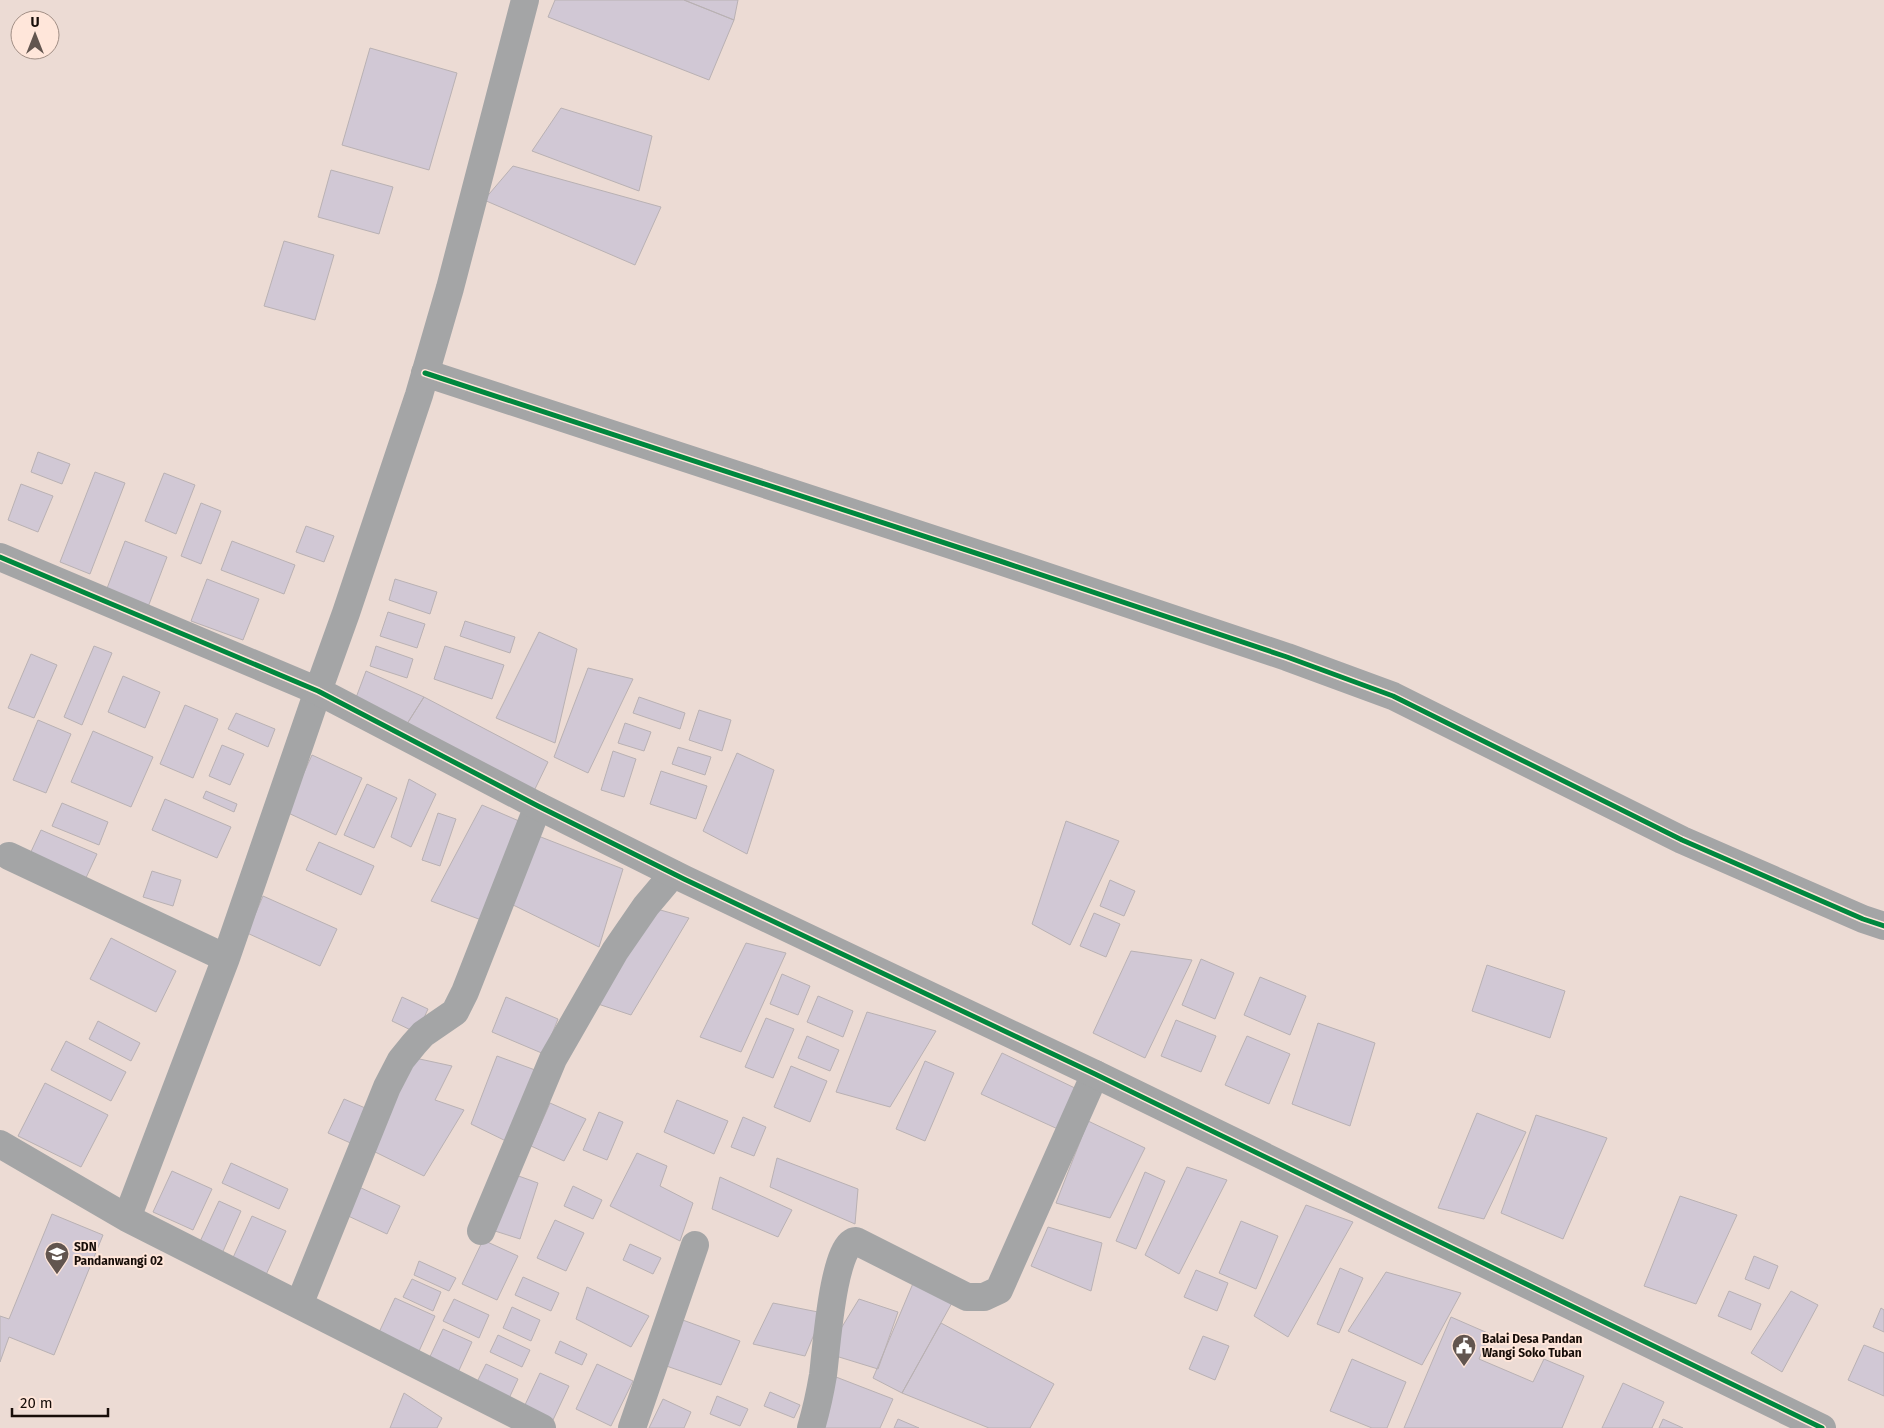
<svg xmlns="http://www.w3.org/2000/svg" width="1884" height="1428" font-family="'Fira Sans',sans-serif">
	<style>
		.building { fill: #d1c8d5; stroke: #b9b1b3 }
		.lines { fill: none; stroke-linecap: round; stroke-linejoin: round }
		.minor { stroke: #a4a5a6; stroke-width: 28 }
		.tertiary { stroke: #a4a5a6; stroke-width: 28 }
		.cycleway-casing { stroke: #ffe6da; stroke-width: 8 }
		.cycleway { stroke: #00873e; stroke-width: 5 }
		.labels { text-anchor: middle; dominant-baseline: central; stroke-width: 4; stroke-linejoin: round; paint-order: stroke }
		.poi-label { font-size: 12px; font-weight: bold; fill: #170d08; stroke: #ffe6da; text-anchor: start }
	</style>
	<rect width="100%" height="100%" fill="#ecdbd4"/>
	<!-- building -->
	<path class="building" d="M555 0H684L734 20 709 80 548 17Z
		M684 0H738L734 20Z
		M370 48 457 73 429 170 342 145Z
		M561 108 652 136 639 191 532 151Z
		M513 166 661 207 635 265 484 200Z
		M331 170 393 187 379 234 318 217Z
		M284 241 334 255 315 320 264 306Z
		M38 452 70 464 62 484 31 472Z
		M95 472 125 483 90 574 60 562Z
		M164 473 195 485 176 534 145 521Z
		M21 484 53 496 38 532 8 520Z
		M201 503 221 511 201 564 181 556Z
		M306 526 334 536 324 562 296 552Z
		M125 541 167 557 148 607 106 591Z
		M232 541 295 565 284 594 221 570Z
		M207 579 259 599 243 640 191 621Z
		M395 579 437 592 430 614 389 600Z
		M388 612 425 624 417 648 380 636Z
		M465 621 515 637 510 653 460 636Z
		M539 632 577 649 555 743 496 718Z
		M94 646 112 653 82 725 64 717Z
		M376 646 413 659 407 678 370 666Z
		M445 646 504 665 492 699 434 679Z
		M31 654 57 665 34 718 8 708Z
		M588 668 633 679 588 773 554 757Z
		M366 671 424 697 405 727 354 703Z
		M123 676 160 692 145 728 108 712Z
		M424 697 548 762 534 791 405 727Z
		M639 697 685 713 680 729 633 713Z
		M185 705 218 719 193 778 160 764Z
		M699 710 731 720 722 751 689 740Z
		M236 713 275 729 268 747 228 729Z
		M38 720 71 734 46 793 13 780Z
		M625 723 651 732 644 751 618 743Z
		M93 731 153 757 131 807 71 782Z
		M222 745 244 754 230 785 209 776Z
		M678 747 711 757 705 775 672 764Z
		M613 751 636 759 624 797 601 790Z
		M737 753 774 770 747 854 703 831Z
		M312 755 362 778 336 835 286 812Z
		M661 771 707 786 696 819 650 804Z
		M409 779 436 794 411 847 391 837Z
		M367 784 397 798 374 848 344 835Z
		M206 791 237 804 234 812 203 798Z
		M165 799 231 827 217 858 152 830Z
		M62 803 108 822 99 845 52 826Z
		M482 805 519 821 484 921 431 901Z
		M438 813 456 819 440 866 422 860Z
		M1066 821 1119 841 1070 945 1032 924Z
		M41 830 97 854 85 880 29 856Z
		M528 832 623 869 599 947 507 902Z
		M319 842 374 866 361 895 306 870Z
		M152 871 181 880 173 906 143 897Z
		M1110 880 1135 891 1124 916 1100 906Z
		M263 896 337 929 320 966 247 933Z
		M646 906 689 918 631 1015 586 1000Z
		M1094 913 1120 924 1106 957 1080 946Z
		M111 938 176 971 156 1012 90 979Z
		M746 943 786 953 741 1052 700 1037Z
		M1131 951 1192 960 1145 1058 1093 1033Z
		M1201 959 1234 973 1215 1019 1182 1005Z
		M1487 965 1565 991 1550 1038 1472 1011Z
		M782 974 810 986 798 1015 770 1004Z
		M1260 977 1306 996 1290 1035 1244 1015Z
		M818 996 853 1011 843 1037 807 1022Z
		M402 997 428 1009 417 1033 392 1021Z
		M506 997 558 1019 544 1054 492 1032Z
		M867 1012 936 1031 890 1107 836 1092Z
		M766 1018 794 1029 773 1078 745 1067Z
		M1176 1020 1216 1036 1201 1072 1161 1056Z
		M98 1021 140 1043 131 1061 89 1039Z
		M1318 1023 1375 1043 1350 1126 1292 1104Z
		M807 1036 839 1050 830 1071 798 1058Z
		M1247 1036 1290 1054 1269 1104 1225 1085Z
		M66 1041 126 1072 111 1101 51 1070Z
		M1002 1053 1079 1090 1060 1130 981 1094Z
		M497 1056 546 1074 508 1142 471 1124Z
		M415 1058 452 1066 435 1100 464 1110 424 1176 369 1149Z
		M925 1061 954 1073 925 1141 896 1129Z
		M791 1066 827 1081 810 1122 774 1107Z
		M45 1083 108 1115 81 1167 18 1136Z
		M344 1099 370 1110 355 1145 328 1133Z
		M677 1100 728 1121 714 1154 664 1132Z
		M550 1103 586 1119 564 1161 531 1146Z
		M599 1112 623 1122 607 1160 583 1150Z
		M1477 1113 1526 1132 1484 1219 1438 1208Z
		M1536 1115 1607 1138 1563 1239 1501 1213Z
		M743 1117 766 1127 754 1156 731 1147Z
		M1088 1121 1145 1148 1110 1218 1056 1203Z
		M637 1153 667 1166 660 1186 693 1203 680 1241 610 1206Z
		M777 1158 858 1189 855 1224 770 1187Z
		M231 1163 288 1189 279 1209 222 1183Z
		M1187 1167 1227 1180 1179 1274 1145 1255Z
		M172 1171 212 1189 193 1230 153 1212Z
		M1145 1172 1165 1181 1136 1249 1116 1241Z
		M513 1174 538 1183 520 1239 495 1231Z
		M720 1177 792 1210 778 1237 712 1209Z
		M573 1186 602 1200 593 1219 564 1206Z
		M359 1187 400 1206 387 1234 346 1215Z
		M1680 1196 1737 1215 1696 1304 1644 1286Z
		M219 1201 241 1211 220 1258 197 1248Z
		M1306 1205 1353 1222 1288 1337 1254 1316Z
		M52 1214 103 1235 54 1355 9 1337 0 1362V1316L9 1319Z
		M252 1216 286 1231 265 1277 231 1262Z
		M555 1220 584 1233 566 1271 537 1258Z
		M1241 1221 1278 1236 1256 1289 1219 1273Z
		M1048 1227 1102 1243 1091 1291 1031 1266Z
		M483 1240 518 1256 497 1300 462 1284Z
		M630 1244 661 1258 653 1274 623 1260Z
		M1754 1256 1778 1266 1769 1289 1745 1279Z
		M419 1261 456 1278 449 1291 414 1275Z
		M1340 1268 1363 1278 1339 1333 1317 1324Z
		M1196 1270 1228 1283 1217 1311 1184 1297Z
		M1386 1272 1461 1293 1422 1365 1348 1331Z
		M523 1277 559 1293 551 1311 515 1295Z
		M412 1279 441 1292 433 1311 403 1297Z
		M914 1281 958 1292 902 1393 873 1378Z
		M587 1287 649 1316 631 1347 576 1319Z
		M1729 1291 1761 1304 1751 1330 1718 1316Z
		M1791 1291 1818 1305 1782 1372 1751 1353Z
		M395 1298 435 1316 415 1360 375 1341Z
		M454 1299 489 1315 479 1338 443 1321Z
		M859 1299 898 1312 878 1369 826 1353Z
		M773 1303 823 1313 805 1356 753 1344Z
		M512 1307 540 1320 531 1341 503 1328Z
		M1881 1308 1884 1310V1332L1873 1327Z
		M1451 1317 1490 1334 1479 1359 1533 1382 1544 1359 1584 1376 1562 1428H1404Z
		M680 1319 740 1341 721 1385 655 1362Z
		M941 1323 1054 1384 1030 1428H989L902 1393Z
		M443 1329 472 1342 455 1379 426 1365Z
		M498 1335 530 1350 522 1367 490 1352Z
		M1203 1336 1229 1346 1215 1380 1189 1369Z
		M560 1341 587 1354 582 1365 555 1353Z
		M1864 1345 1884 1353V1396L1848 1380Z
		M1352 1359 1406 1382 1387 1428H1372L1330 1411Z
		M486 1364 518 1379 505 1407 472 1392Z
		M597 1364 633 1381 611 1426 576 1409Z
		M540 1373 569 1386 553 1420 524 1407Z
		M836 1377 893 1399 880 1428H822Z
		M1623 1383 1664 1402 1652 1428H1602Z
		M770 1392 800 1405 794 1418 764 1406Z
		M404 1393 442 1418 437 1428H390Z
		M717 1396 748 1409 740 1426 710 1414Z
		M663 1399 691 1412 684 1428H649Z
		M898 1419 919 1428H894Z
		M1663 1419 1683 1428H1659Z"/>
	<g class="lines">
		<!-- minor -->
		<path class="minor" d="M425 373 1000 561 1287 657 1393 696 1682 840 1863 919 1884 926
			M9 856 226 958
			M0 1144 127 1218 542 1428
			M127 1218 226 958 318 691
			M481 1231 553 1059 615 951 646 906 673 874
			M299 1305 387 1087 401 1060 414 1044 423 1034 455 1012 465 992 538 806
			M632 1428 695 1245
			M811 1428C816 1411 820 1393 823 1375 826 1354 833 1242 856 1241L967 1297H984L999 1290 1095 1074"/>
		<!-- tertiary -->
		<path class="tertiary" d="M0 557 318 691 538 806 684 879 1095 1074 1822 1428
			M318 691 346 613 419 395 450 288 525 0"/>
		<defs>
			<path id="cycleway" d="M425 373 1000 561 1287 657 1393 696 1682 840 1863 919 1884 926
				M0 557 318 691 538 806 684 879 1095 1074 1822 1428"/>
		</defs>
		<!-- cycleway casing -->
		<use href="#cycleway" class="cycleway-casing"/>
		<!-- cycleway -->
		<use href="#cycleway" class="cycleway"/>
	</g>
	<!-- icons -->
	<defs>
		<symbol id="school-pin" viewBox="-11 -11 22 30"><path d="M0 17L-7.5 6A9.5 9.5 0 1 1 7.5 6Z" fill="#62554f" stroke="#ffe6da"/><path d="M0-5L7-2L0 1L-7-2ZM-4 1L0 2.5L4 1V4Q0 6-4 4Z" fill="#fff"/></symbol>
		<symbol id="civic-pin" viewBox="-11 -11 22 30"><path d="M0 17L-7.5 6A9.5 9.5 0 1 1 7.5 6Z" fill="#62554f" stroke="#ffe6da"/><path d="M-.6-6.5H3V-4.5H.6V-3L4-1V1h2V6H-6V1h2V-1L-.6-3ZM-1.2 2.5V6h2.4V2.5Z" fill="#fff"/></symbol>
	</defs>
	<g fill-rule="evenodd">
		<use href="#school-pin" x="43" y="1240" width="28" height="38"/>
		<use href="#civic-pin" x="1450" y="1332" width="28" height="38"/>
	</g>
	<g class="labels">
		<!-- poi labels -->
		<g class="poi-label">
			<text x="74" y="1247">SDN<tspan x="74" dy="14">Pandanwangi 02</tspan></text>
			<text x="1482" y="1339">Balai Desa Pandan<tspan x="1482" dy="14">Wangi Soko Tuban</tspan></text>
		</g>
	</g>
	<!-- north arrow -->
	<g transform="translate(35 35)"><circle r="24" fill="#ffe6da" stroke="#a28f86"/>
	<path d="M0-4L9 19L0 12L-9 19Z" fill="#62554f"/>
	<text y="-8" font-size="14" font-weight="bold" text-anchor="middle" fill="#170d08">U</text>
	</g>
	<!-- scale -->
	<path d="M12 1408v8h96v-8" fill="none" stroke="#170d08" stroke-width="2.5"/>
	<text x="20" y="1408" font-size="15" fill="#170d08" stroke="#ffe6da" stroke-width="4" paint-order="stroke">20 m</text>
</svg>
